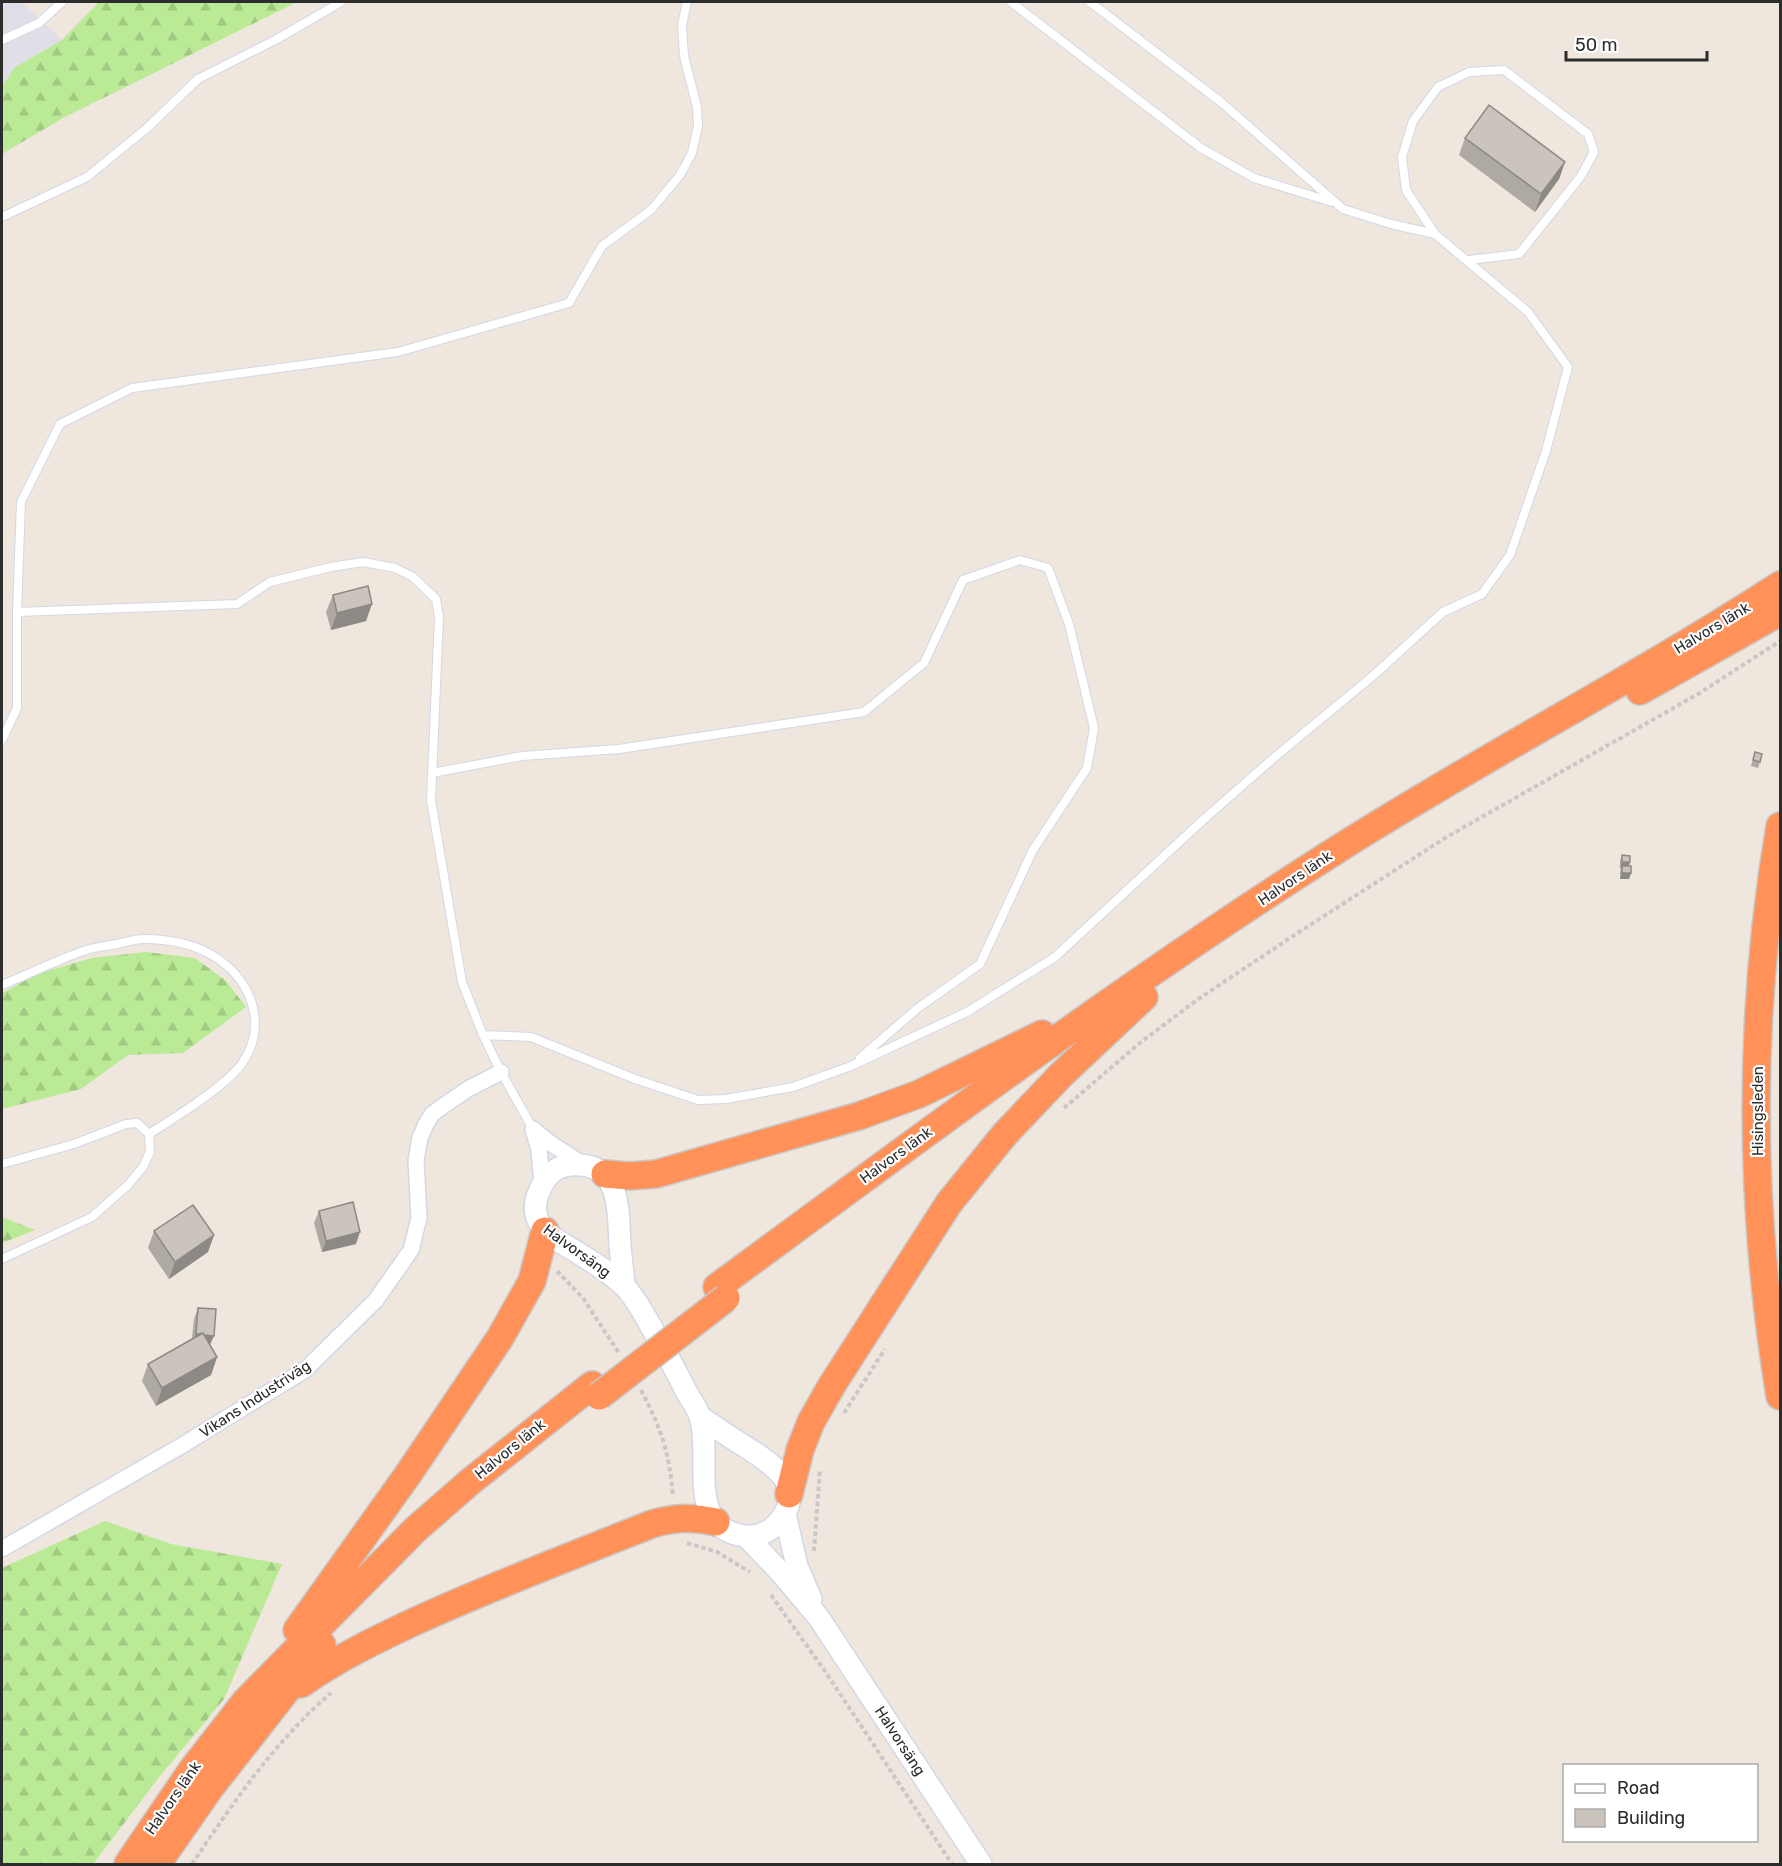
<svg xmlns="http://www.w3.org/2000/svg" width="1782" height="1866" font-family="Rubik,sans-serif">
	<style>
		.industrial { fill: #e0dee7 }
		.forest { fill: url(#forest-firs) }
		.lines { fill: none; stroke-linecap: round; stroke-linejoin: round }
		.lane-casing { stroke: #d2d8e6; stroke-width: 10 }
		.street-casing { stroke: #d2d8e6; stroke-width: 18 }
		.secondary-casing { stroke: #d2d8e6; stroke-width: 24 }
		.highway-casing { stroke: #c8c8c8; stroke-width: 30 }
		.path { stroke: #c8c8c8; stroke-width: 4; stroke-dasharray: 4.5 3; stroke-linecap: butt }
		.lane { stroke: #fff; stroke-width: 8 }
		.street { stroke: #fff; stroke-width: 15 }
		.secondary { stroke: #fff; stroke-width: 21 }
		.highway { stroke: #ff9159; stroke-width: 27 }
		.highway-bridge-casing { stroke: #c8c8c8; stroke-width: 30; stroke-linecap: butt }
		.highway-bridge { stroke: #ff9159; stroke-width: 27 }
		.wall { fill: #aea9a2 }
		.shaded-wall { fill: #8d8984 }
		.building { fill: #cac4bc; stroke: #8d8984; stroke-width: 1.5 }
		.labels { text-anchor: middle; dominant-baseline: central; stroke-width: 4.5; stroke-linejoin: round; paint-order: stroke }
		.street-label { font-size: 15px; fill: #2c2c2c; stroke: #fff }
	</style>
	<defs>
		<pattern id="forest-firs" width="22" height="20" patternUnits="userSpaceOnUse" patternTransform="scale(1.5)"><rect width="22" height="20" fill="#baea95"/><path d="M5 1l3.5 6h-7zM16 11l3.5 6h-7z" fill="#a0c981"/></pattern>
	</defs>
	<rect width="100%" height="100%" fill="#efe6dd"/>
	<!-- industrial -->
	<path class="industrial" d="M2 2H21L62 40 15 68 2 87Z"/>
	<!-- forest -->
	<path class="forest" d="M99 2H297L63 118 2 154V87L14 68 62 40Z
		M146 952 195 958 226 981 246 1007 183 1053 128 1055 81 1089 2 1109V993L40 973 92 958Z
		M2 1217 35 1230 2 1243Z
		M105 1521 171 1544 282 1564 224 1699 160 1776 93 1864H2V1568Z"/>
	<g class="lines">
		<defs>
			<path id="lane" d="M1011 2 1201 148 1254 178 1332 202
				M1090 2 1221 102 1343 209 1391 224 1435 234
				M2 40 39 23 62 2
				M2 217 87 177 147 128 198 79 277 39 341 2
				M17 612 237 604 270 582 331 567 363 562 395 568 413 577 436 599 439 617 431 800 462 982 483 1035 501 1072 533 1129
				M2 740 17 708V612L21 502 60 424 132 388 398 352 569 303 602 246 651 210 680 175 692 153 698 126 697 107 684 56 682 25 687 2
				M432 773 522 756 619 749 864 712 924 663 963 580 1020 560 1048 568 1069 624 1094 728 1087 768 1033 850 980 964 918 1008 860 1058
				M2 985C29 974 57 960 86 950 96 947 107 946 117 944 126 942 135 939 144 939 167 939 190 943 210 954 250 976 269 1023 243 1062 228 1085 174 1118 149 1134
				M483 1035 531 1037 635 1079 698 1100 726 1099 793 1087 851 1066 967 1012 1055 957 1203 820 1276 756 1374 675 1443 612 1482 594 1510 555 1546 451 1568 367 1528 312 1435 234 1406 190 1402 157 1413 121 1438 87 1469 72 1504 70 1588 134 1594 152 1581 176 1519 254 1469 260
				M2 1164 74 1144 126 1124 137 1123 149 1134 150 1152 143 1167 128 1185 92 1217 2 1259"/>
			<path id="street" d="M533 1129 550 1143 584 1165
				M533 1129 539 1150 542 1185
				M2 1549 181 1446 305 1370 376 1300 411 1250 419 1218 416 1160 420 1138 426 1124 432 1114 446 1104 468 1089 501 1072"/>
			<path id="secondary" d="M624 1285C623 1272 621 1258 620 1245 618 1215 622 1168 581 1165 572 1164 563 1165 555 1170 548 1175 542 1184 539 1192 534 1203 534 1215 541 1226 549 1238 566 1245 578 1253 593 1262 609 1272 622 1284 634 1294 651 1326 659 1341 669 1358 678 1375 687 1393 691 1400 698 1409 700 1417 713 1456 684 1528 745 1536 760 1538 775 1529 783 1516 807 1480 762 1458 738 1442 725 1434 713 1425 700 1417
				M785 1514 797 1566 811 1599
				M746 1536 783 1575 819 1618 981 1864"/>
			<path id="highway" d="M1640 691 1780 612
				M1780 826C1748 1014 1749 1208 1780 1396
				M605 1174 629 1176 656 1174 859 1116 919 1094 1042 1034
				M717 1287C920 1138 1122 986 1335 851 1481 758 1635 679 1780 585
				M789 1494 800 1450 811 1422 832 1385 949 1203 1005 1134 1061 1075 1144 997
				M297 1630 409 1473 500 1338 532 1281 545 1231
				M301 1684C338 1658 377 1639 418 1620 495 1585 574 1555 652 1524 675 1517 693 1517 716 1522
				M128 1864 192 1770 245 1702 305 1641 416 1529 471 1481 592 1385
				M157 1864 210 1788 322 1645"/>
		</defs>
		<!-- lane casing -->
		<use href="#lane" class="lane-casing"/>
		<!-- street casing -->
		<use href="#street" class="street-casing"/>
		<!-- secondary casing -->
		<use href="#secondary" class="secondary-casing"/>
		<!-- highway casing -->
		<use href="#highway" class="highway-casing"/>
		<!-- path -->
		<path class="path" d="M1064 1108 1141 1042 1197 1000 1290 938 1445 838 1698 694 1780 641
			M557 1271 583 1298 619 1353
			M641 1390C662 1431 669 1451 673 1497
			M844 1413 885 1349
			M687 1543 717 1552 750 1572
			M814 1551 820 1469
			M771 1595 829 1677 952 1864
			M192 1864C233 1803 275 1741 331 1693"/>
		<!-- lane -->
		<use href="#lane" class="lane"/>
		<!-- street -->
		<use href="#street" class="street"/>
		<!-- secondary -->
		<use href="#secondary" class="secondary"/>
		<!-- highway -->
		<use href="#highway" class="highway"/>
		<defs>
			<path id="highway-bridge" d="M599 1396 726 1298"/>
		</defs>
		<!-- highway-bridge casing -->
		<use href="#highway-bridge" class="highway-bridge-casing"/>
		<!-- highway-bridge -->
		<use href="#highway-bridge" class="highway-bridge"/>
	</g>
	<!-- wall -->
	<path class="wall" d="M1465 138 1565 162 1559 179 1535 212 1459 155Z
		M333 595 366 621 331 630 326 612Z
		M1755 752 1760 762 1758 768 1751 766Z
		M1622 855 1630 862 1629 866 1631 873 1629 879H1620V872L1621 868H1620V861Z
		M319 1211 356 1244 322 1252 314 1223Z
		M154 1231 214 1235 208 1252 169 1279 148 1248Z
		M198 1308 210 1346 217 1357 211 1375 156 1406 142 1381 148 1364 192 1338 194 1319Z"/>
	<!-- shaded-wall -->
	<path class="shaded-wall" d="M1565 162 1559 179 1535 212 1541 194Z
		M372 604 366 621 331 630 337 613Z
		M1622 862H1630L1628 868H1620Z
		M1622 873H1631L1629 879H1620Z
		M360 1232 356 1244 322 1252 326 1241Z
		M214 1235 208 1252 169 1279 175 1262Z
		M196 1334 214 1336 209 1347 192 1346Z
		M217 1357 211 1375 156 1406 162 1388Z"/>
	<!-- building -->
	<path class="building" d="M1489 105 1565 162 1541 194 1465 138Z
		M368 586 372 604 337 613 333 595Z
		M1755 752 1762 754 1760 762 1753 760Z
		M1622 855 1630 856V862H1622Z
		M1622 866H1631V873H1622Z
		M353 1202 360 1232 326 1241 319 1211Z
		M193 1205 214 1235 175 1262 154 1231Z
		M198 1308 216 1309 214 1336 204 1335 203 1333 199 1334H196Z
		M203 1333 217 1357 162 1388 148 1364Z"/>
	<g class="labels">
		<!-- street labels -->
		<g class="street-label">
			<text transform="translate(1712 628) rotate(-31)">Halvors länk</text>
			<text transform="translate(1295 878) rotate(-34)">Halvors länk</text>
			<text transform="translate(1758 1111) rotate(-90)">Hisingsleden</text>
			<text transform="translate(896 1155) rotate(-36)">Halvors länk</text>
			<text transform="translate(577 1251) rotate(36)">Halvorsäng</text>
			<text transform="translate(255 1399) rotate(-33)">Vikans Industriväg</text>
			<text transform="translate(510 1449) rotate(-39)">Halvors länk</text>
			<text transform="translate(900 1741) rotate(57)">Halvorsäng</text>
			<text transform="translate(173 1798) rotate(-55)">Halvors länk</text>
		</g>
	</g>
	<!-- border -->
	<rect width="1782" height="1866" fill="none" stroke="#2c2c2c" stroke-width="6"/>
	<!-- legend -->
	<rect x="1563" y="1764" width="195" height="78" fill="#ffffff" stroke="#ababab" stroke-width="1.5"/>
	<rect x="1575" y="1784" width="30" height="9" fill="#ffffff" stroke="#ababab" stroke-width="1.5"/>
	<text x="1617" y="1794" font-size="18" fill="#2c2c2c">Road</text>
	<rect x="1575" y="1809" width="30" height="18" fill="#cac4bc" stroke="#ababab" stroke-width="1.5"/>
	<text x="1617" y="1824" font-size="18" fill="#2c2c2c">Building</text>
	<!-- scale -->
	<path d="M1566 51v9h141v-9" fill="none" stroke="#2c2c2c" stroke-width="3"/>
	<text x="1575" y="51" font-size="18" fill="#2c2c2c" stroke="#ffffff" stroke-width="4.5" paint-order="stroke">50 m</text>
</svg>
